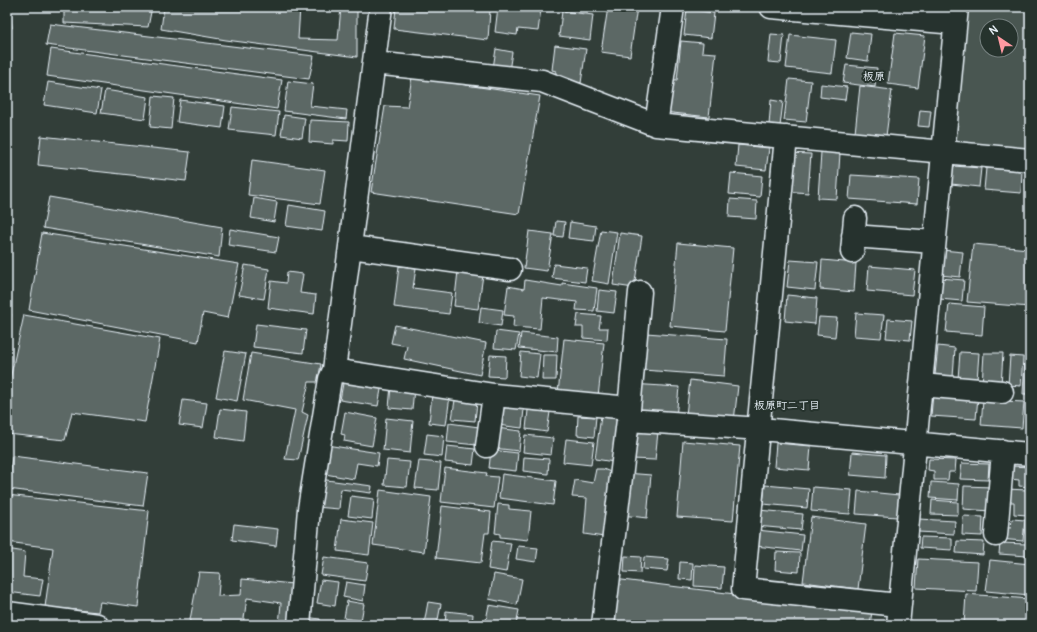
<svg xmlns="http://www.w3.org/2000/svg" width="1037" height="632" font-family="Pangolin,'Klee One',sans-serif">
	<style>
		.green { fill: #495651; stroke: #98a4a4; fill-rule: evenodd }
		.building { fill: #5c6865; stroke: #e8f1f8 }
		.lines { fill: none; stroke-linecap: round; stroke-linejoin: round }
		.minor-casing { stroke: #e8f1f8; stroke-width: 25 }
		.minor { stroke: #26332d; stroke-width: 22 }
		.labels { text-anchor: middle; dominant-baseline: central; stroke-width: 4; stroke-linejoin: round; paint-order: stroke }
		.neighbourhood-label { font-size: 11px; font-weight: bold; fill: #e8f1f8; stroke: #26332d }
	</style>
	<rect width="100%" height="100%" fill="#323e39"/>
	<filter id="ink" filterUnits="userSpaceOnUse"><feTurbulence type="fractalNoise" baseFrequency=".025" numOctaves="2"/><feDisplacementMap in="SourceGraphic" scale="8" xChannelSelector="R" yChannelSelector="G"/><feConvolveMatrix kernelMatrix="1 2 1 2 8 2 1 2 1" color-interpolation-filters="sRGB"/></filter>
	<g filter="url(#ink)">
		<!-- green -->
		<path class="green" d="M968 7H1030V149L958 143 955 137ZM987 26H1011V50H987Z"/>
		<!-- building -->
		<path class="building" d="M7 7H10L12 28 7 29Z
			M71 7H152L148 27 64 23V10Z
			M164 7H300L298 39 338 40 341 7 357 8V57L226 40 161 29Z
			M396 7H464L490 10 488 40 394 29Z
			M498 7 541 9 538 31 518 29 517 35 495 32Z
			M608 7H637L630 56 601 52Z
			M687 9 714 13 711 38 684 35Z
			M562 11 593 15 590 40 559 36Z
			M50 24 314 56 309 79 46 45Z
			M851 32 871 34 868 61 847 58Z
			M895 33 925 36 918 88 888 84Z
			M771 34 784 35 781 63 768 62Z
			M790 35 836 40 832 73 786 68Z
			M681 41 703 43 702 52 716 53 709 117 664 112 668 79 677 80Z
			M555 45 586 49 581 83 555 80 556 71 552 70Z
			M51 49 282 80 277 109 47 76Z
			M496 49 512 52 509 71 493 68Z
			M846 65 877 68 875 87 843 83Z
			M412 77 540 96 519 214 371 192 385 106 407 107Z
			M789 79 811 81 806 122 784 120Z
			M288 81 313 84 310 106 347 110 346 119 284 111Z
			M48 82 101 90 97 113 44 105Z
			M821 84 847 87 845 100 820 97Z
			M860 86 892 90 886 136 855 133Z
			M105 90 148 97 145 119 101 113Z
			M153 96 174 98 171 129 150 127Z
			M180 100 225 106 222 128 177 122Z
			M771 100 783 102 780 126 769 125Z
			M232 107 279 112 276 135 229 130Z
			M920 110 931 111 929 127 918 126Z
			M284 115 305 118 302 138 281 135Z
			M310 120 349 122 348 141 333 140V144L309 142Z
			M41 136 190 152 186 181 38 165Z
			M738 145 769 148 766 170 736 167Z
			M821 152 840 153 837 199 818 198Z
			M789 153 811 154 808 193 786 191Z
			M252 160 325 170 320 204 248 195Z
			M953 166 981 168 979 187 951 184Z
			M986 168 1022 171 1021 193 984 190Z
			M731 173 762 176 760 197 729 194Z
			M851 175 919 179 917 204 849 199Z
			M49 197 222 227 219 257 43 228Z
			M254 198 277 202 274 222 251 218Z
			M730 199 757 201 756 219 729 217Z
			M289 205 325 211 322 231 286 226Z
			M556 221 565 222 563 237 554 236Z
			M570 222 596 226 594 241 568 238Z
			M230 229 279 237 276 252 228 245Z
			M601 230 617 232 609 284 592 281Z
			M529 231 553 234 547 271 524 268Z
			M42 233 239 264 228 318 203 313 198 342 29 310Z
			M620 233 642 236 634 288 613 285Z
			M678 243 733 248 725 331 670 326Z
			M973 244 1029 249 1030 307 967 302Z
			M942 250 963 252 960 277 940 275Z
			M790 260 818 262 815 290 787 287Z
			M822 260 856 263 854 292 820 289Z
			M554 264 587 268 585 282 552 278Z
			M245 265 269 269 264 299 239 295Z
			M399 266 416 268 413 288 452 293 449 314 394 307Z
			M869 266 915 270 912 295 867 291Z
			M458 271 483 275 478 309 454 306Z
			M287 272 303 274 300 293 316 295 314 314 268 308 271 281 286 283Z
			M940 278 964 280 962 301 939 299Z
			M525 280 562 286V283L597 288 594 311 576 310 577 302 543 298 540 329 513 327 514 316 504 315 508 286 524 289Z
			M599 290 617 292 614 313 597 311Z
			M787 295 817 298 815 324 785 321Z
			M949 304 984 307 982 335 946 332Z
			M481 307 503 310 501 326 479 323Z
			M856 313 884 315 881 338 854 336Z
			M7 314H11L8 341H7Z
			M578 314 601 316 599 328H608L607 340 583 338V327H576Z
			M24 315 160 339 145 422 72 412 65 440 7 434V393Z
			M819 317 837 318 835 337 817 335Z
			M888 319 912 321 910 340 886 338Z
			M256 324 306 330 303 353 253 347Z
			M395 325 486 343 480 375 404 359 407 346 391 343Z
			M496 331 519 334 516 350 494 348Z
			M521 333 558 337 557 352 519 348Z
			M646 333 727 339 724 376 643 370Z
			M564 339 604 343 598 397 558 393Z
			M938 346 955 348 953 377 935 375Z
			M225 351 246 354 237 401 216 397Z
			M521 352 540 354 537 378 519 376Z
			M960 352 979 353 977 380 958 379Z
			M251 353 321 364 318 382H309L302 412 308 415 298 460 285 459 295 410 243 400Z
			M984 353H1003L1001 386 982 385Z
			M490 355 506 356 505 377 488 376Z
			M543 355H557L556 380H542Z
			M1010 356 1023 357 1021 386 1008 385Z
			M1025 356H1030V394H1023Z
			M344 378 382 384 378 406 340 400Z
			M690 380 738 386 734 421 686 415Z
			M631 384 679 387 676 418 629 414Z
			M391 385 414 388 412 410 389 408Z
			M933 393 978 397 976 419 931 416Z
			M432 394 450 396 446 425 429 423Z
			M183 400 207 403 203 428 179 425Z
			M455 400 477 402 475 421 452 419Z
			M983 400 1024 402 1022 428 981 425Z
			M1028 402 1030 403V426L1027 425Z
			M499 407 524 409 522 428 497 425Z
			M220 409 246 412 243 441 216 437Z
			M528 410 550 412 547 432 526 429Z
			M345 412 377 418 372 446 344 441 345 435 341 434Z
			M578 416 596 417 594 437 577 435Z
			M601 416 619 418 614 462 595 459Z
			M386 418 413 421 410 453 383 450Z
			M449 423 479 427 477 445 447 442Z
			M496 428 521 431 519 451 493 448Z
			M635 430 658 432 655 460 632 459Z
			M427 434 444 436 442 457 424 455Z
			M525 435 553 438 551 455 523 452Z
			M566 439 594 442 591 465 563 462Z
			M683 441 740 446 733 521 677 517Z
			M776 443 811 446 809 470 774 467Z
			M326 445 379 453 377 466 357 463 354 479 325 474Z
			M447 446 475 449 473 465 445 462Z
			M491 450 518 453 516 471 489 468Z
			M852 452 886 455 885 478 850 475Z
			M12 456 148 473 143 506 8 489Z
			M524 457 549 459 548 474 523 471Z
			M929 459 956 460 955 472H949L948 480H934V471L928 470Z
			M387 460 410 462 407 487 384 485Z
			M419 461 441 463 438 490 415 488Z
			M962 463 989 464 988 480 960 479Z
			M1011 466 1030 467V487L1019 486V480L1010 479Z
			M445 468 487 473 486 476 498 477 494 508 441 502Z
			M596 469H603L613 473 604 537 584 534 587 498 572 497 575 480 593 483Z
			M626 473 651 475 647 518 622 515Z
			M502 474 556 481 553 505 499 498Z
			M319 479 372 486 371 493 341 489 339 509 316 507Z
			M931 482 959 484 958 500 930 498Z
			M765 485 809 489 807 508 763 504Z
			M964 486 992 487 990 511 963 509Z
			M813 487 852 490 850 514 811 511Z
			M1005 489 1028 490 1027 515 1014 514V502H1004Z
			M380 490 431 497 424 552 373 545Z
			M858 491 899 495 897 517 856 514Z
			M7 495 149 511 138 607 100 602 98 612 45 607 53 548 7 542Z
			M351 496 374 499 372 519 348 516Z
			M932 500 958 502V515L931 514Z
			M498 504 509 505V509L531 511 528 540 500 537V534L495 533Z
			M442 506 491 512 489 533H485L481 563 436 558Z
			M758 510 803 514 801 530 756 526Z
			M963 516 983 517 982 536 962 535Z
			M811 517 866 524 858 589 803 582Z
			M341 519 373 523 369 555 337 551Z
			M919 519 955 521 954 534 918 532Z
			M1012 519 1025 520 1023 541 999 539 1000 527 1011 528Z
			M234 524 278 529 276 546 232 540Z
			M757 530 803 535 801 551 755 546Z
			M921 537 952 538V550L920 548Z
			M492 541 511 543 506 572 488 569Z
			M957 541 984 542 983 555 956 553Z
			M1000 543 1027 544V556L999 554Z
			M518 546 538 548 536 562 516 559Z
			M7 549 25 552 23 577 43 579 40 596 7 592Z
			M776 552 800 553 799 572 775 570Z
			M625 556 641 557 640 573 624 572Z
			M324 557 368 563 365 581 321 575Z
			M644 557 669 559 667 571 643 569Z
			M918 559 978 562 976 591 916 588Z
			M990 560 1030 564V595L986 591Z
			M680 562 693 563 692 580 679 579Z
			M695 565 724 567 722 588 694 586Z
			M199 572 220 573 218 596 241 595 242 579 293 584 290 625H279L281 603 247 598 243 625H189Z
			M494 574 522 579 517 605 489 599Z
			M614 579 872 611 870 625H609Z
			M321 580 338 582 335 606 317 603Z
			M346 582 365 585 363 601 343 597Z
			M966 594 1030 599V625H964Z
			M347 601 364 604 361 621 344 618Z
			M428 602 441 604 437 625 424 624Z
			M489 605 519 610 516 625H485Z
			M446 611 473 614 472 625H445Z
			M305 617 320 619V625H304Z"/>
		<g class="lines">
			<defs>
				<path id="minor" d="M771 7 955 23
					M374 63 542 81 656 125 1030 160
					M656 125 673 7
					M786 137 743 589 899 605
					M853 236 934 242
					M351 247 510 269
					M852 252 855 218
					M334 370 494 395 629 408
					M921 385 1002 392
					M628 420 761 429 1030 454
					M487 446 494 395
					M996 535 1003 451
					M7 613 97 625
					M299 625 309 509 330 379 334 370 381 7
					M603 625 628 420 640 292
					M898 625 957 7"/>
			</defs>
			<!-- minor casing -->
			<use href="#minor" class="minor-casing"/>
			<!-- minor -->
			<use href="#minor" class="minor"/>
		</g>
	</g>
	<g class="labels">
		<!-- neighbourhood labels -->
		<g class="neighbourhood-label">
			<text x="874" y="76">板原</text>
			<text x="787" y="405">板原町二丁目</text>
		</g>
	</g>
	<!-- margin -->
	<rect width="1037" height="632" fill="none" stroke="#26332d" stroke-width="24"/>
	<rect x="12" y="12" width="1013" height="608" fill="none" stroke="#e8f1f8" stroke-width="1.5" filter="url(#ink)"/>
	<!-- north arrow -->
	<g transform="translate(999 38) rotate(325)"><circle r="19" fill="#26332d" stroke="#747f7e"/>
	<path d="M0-3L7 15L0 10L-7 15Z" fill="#ff9aa2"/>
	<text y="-6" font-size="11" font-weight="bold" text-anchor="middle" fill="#e8f1f8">N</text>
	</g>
</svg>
